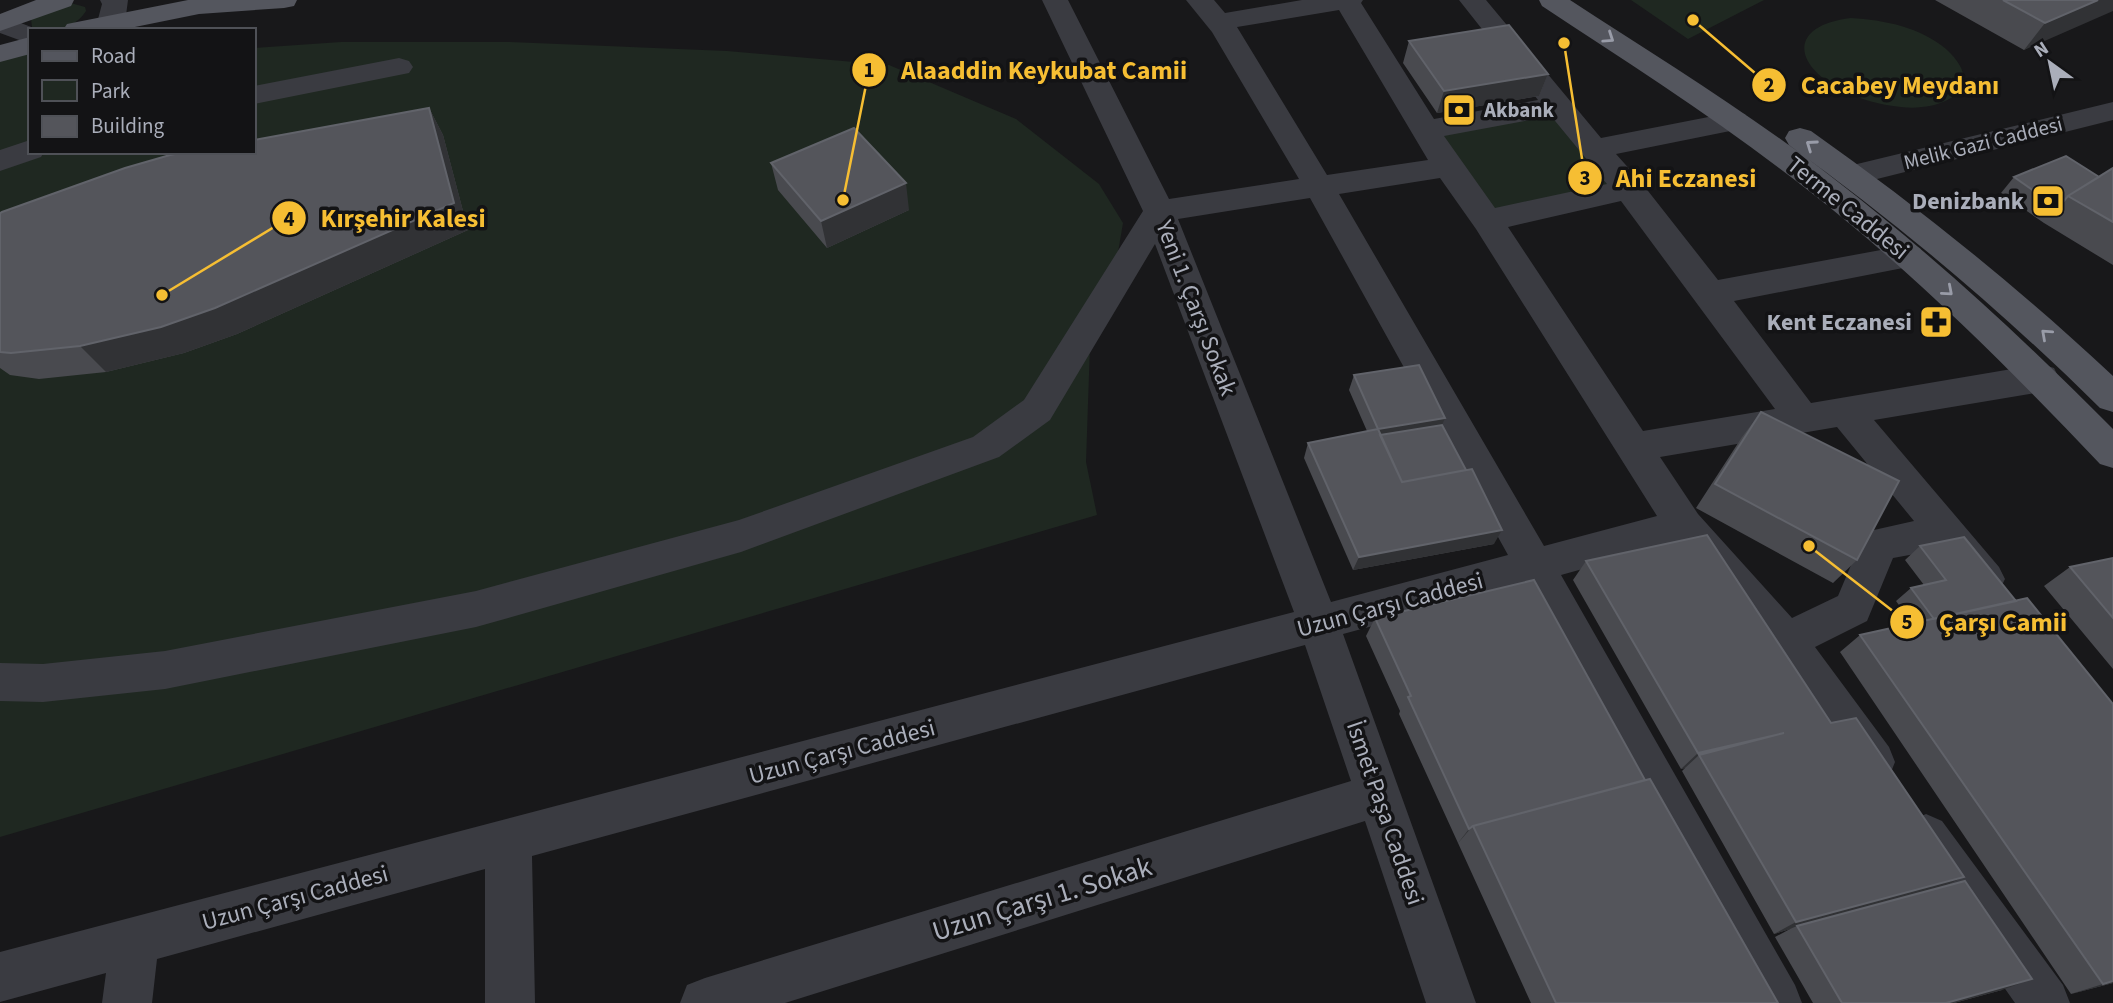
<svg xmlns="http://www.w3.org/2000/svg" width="2113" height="1003" font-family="'Source Sans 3',sans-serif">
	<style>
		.green { fill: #1f2821 }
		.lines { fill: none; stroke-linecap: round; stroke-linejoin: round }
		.minor { fill: #3a3b41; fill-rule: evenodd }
		.major { fill: #54565e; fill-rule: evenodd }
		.wall { fill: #494a4f }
		.shaded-wall { fill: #313235 }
		.building { fill: #54555b; stroke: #61636a; stroke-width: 2 }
		.oneway { stroke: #999ca8 }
		.labels { text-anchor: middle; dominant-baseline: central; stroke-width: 7; stroke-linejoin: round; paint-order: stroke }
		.far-poi-label { font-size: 21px; font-weight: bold; fill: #aaaeba; stroke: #131315; text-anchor: start }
		.far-street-label { font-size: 21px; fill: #aaaeba; stroke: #131315 }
		.poi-label { font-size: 24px; font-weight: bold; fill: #aaaeba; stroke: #131315; text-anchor: end }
		.street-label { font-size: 24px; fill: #aaaeba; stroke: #131315 }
		.near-street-label { font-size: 28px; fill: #aaaeba; stroke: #131315 }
		.leader { fill: none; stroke: #f6be33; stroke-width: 2.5 }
		.callout-dot { fill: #f6be33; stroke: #131315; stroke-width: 2.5 }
		.mark-label { font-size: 21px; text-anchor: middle; font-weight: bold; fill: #111 }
		.callout-label { font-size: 26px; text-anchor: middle; font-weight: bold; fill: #f6be33; stroke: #131315; stroke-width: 7; stroke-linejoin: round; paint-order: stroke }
	</style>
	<rect width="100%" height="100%" fill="#18181a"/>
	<!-- green -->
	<path class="green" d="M1631 0H1764L1688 39Z
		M67 2 85 7 86 11C76 28 49 36 32 27L31 19Z
		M1851 18C1884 20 1920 27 1946 49 1991 90 1940 112 1901 107 1880 105 1858 99 1839 89 1790 61 1792 25 1851 18Z
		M341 42H510L727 51 889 65 1016 119 1099 184 1123 223 1116 264 1090 345 1086 462 1097 515 0 837V61L30 51V152H254V48Z
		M1559 105 1630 189 1487 221 1426 130Z"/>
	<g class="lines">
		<!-- minor -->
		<path class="minor" d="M100 0H128L125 23 121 29H101L97 23 102 4Z
			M1042 0H1068L1169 199 1299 179 1212 32 1186 0H1214L1225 13 1302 0H1363L1361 3 1434 119 1538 100 1459 0H1486L1601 138 1734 112 1745 114 1749 121 1745 128 1616 154 1641 182 1718 280 1908 245 1920 248 1924 256 1920 264 1908 267 1734 301 1811 403 2041 364 2054 368 2059 378 2054 388 2041 392 1874 420 1999 567 2005 579 1999 591C1968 602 1955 572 1937 550L1893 558 1867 621 1815 647 1889 747 1895 762 1889 777 1873 783 1857 777 1771 654 1676 543 1561 575 1795 985 1802 1003H1750L1525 585 1343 634 1476 1003H1426L1365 821 785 1003H680L687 985 705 978 1351 781 1305 645 532 856 535 1003H485V869L157 959 152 1003H102L106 973 0 1002V952L1294 612 1155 244 1050 420 999 457 741 552 476 627 165 689 43 702 0 701V663L43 664 165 651 476 591 739 520 973 437 1024 400 1143 211ZM1339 10 1428 160 1327 175 1237 27ZM1551 116 1607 184 1495 208 1444 136ZM1440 178 1476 229 1657 516 1544 546 1339 194ZM1310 198 1508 555 1331 602 1178 219ZM1621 201 1775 409 1643 431 1508 227ZM1837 427 1914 521 1865 532 1838 596 1792 618 1698 514 1660 457Z
			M0 15 39 30H30V44L0 33Z
			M399 58 409 61 413 67 409 73 254 104V86Z
			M2113 102V120L1853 185 1842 182 1838 175 1842 168 1853 165Z
			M30 140V152H44L41 157 0 171V150Z
			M1926 814 1942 821 2063 985 2070 1003H2015L1910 853 1903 837 1910 821Z"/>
		<!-- major -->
		<path class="major" d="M36 0H74L71 6 0 31V14Z
			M188 0H297L294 6 284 8 199 14 120 30H63L67 24 77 22Z
			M1539 0H1570C1659 58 1749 113 1833 178 1933 255 2025 340 2113 429V468L2100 464C2008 367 1914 273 1809 191 1724 124 1633 66 1542 6Z
			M30 37V54L0 62V45Z
			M1800 128 1811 131C1917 206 2018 287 2113 376V412L2100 408C2003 312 1900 225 1789 145L1785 138 1789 131Z"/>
	</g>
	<!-- wall -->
	<path class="wall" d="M1935 0H2113L2024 50Z
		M1409 41 1548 74 1539 96 1437 113 1403 63Z
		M429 108 443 135 468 230 237 334 184 353 106 372 39 379 10 375 0 368V213Z
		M771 163 909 210 827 248 778 190Z
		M2113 168V265L2044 223 2001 193 2014 177H2099Z
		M1354 375 1442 425 1494 544 1353 570 1304 458 1308 443 1367 431 1349 390Z
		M1761 412 1857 560 1833 583 1696 508 1742 437Z
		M1964 537 2113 983 2071 994 1840 652 1860 635 1912 623 1896 601 1911 588 1924 585 1905 560 1920 546Z
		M2113 558V669L2044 586 2070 567Z
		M1586 561 1831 723 1964 877 1946 886 2002 990 1954 1003H1813L1775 937 1790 929 1774 934 1682 771 1685 768 1681 769 1573 580Z
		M1375 618 1645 780 1778 1003H1531L1458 843 1459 842 1458 843 1399 714 1400 711 1366 636Z"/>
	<!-- shaded-wall -->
	<path class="shaded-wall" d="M2098 0H2113V11L2024 50 2045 23Z
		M1548 74 1539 96 1437 113 1444 91Z
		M429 108 443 135 468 230 237 334 184 353 106 372 80 346Z
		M906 183 909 210 827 248 821 221Z
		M1445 418 1439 432 1378 443V429Z
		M1502 530 1494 544 1353 570 1359 557Z
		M1784 733 1699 755 1685 768 1681 769 1698 753Z
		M1471 828 1459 842 1458 843 1469 829Z
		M1964 877 1937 890 1797 926 1790 929 1774 934 1796 922Z
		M2032 979 2002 990 1954 1003H1946Z
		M2113 981V983L2071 994 2103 984Z"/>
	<!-- building -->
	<path class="building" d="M2003 0H2098L2045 23Z
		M1509 25 1548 74 1444 91 1409 41Z
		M429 108 454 203 215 308 161 327 80 346 11 353 0 352V213L2 212 125 168 170 155 186 152H254V140Z
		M854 128 906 183 821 221 771 163Z
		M2066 156 2099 177 2068 196 2058 208 2014 177Z
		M2113 168V222L2068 196Z
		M1419 365 1445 418 1378 429 1402 482 1472 469 1502 530 1359 557 1308 443 1378 429 1354 375Z
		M1761 412 1899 481 1857 560 1715 484Z
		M1442 425 1466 470 1402 482 1380 435Z
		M1707 535 1831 723 1856 718 1964 877 1796 922 1699 755 1784 733 1698 753 1586 561Z
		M1964 537 2016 601 1934 619 1911 588 1946 580 1920 546Z
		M2113 558V618L2070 567Z
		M1534 580 1645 780 1473 826 1469 829 1408 697 1411 696 1375 618Z
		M2027 598 2113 704V981L2103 984 1860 635Z
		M1650 779 1778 1003H1556L1473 826Z
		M1965 881 2032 979 1946 1003H1842L1797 926Z"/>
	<!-- one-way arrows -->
	<defs><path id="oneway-chevron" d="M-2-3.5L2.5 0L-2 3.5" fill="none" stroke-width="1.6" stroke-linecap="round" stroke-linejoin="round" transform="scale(1.75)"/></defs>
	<g class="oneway">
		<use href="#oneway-chevron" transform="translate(1609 38) rotate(34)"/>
		<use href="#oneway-chevron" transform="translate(1811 145) rotate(-145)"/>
		<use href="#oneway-chevron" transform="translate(1948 291) rotate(41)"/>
		<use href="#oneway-chevron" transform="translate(2046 334) rotate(-138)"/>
	</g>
	<!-- icons -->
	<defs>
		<symbol id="bank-square" viewBox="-11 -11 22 22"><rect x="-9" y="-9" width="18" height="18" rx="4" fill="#f6be33" stroke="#131315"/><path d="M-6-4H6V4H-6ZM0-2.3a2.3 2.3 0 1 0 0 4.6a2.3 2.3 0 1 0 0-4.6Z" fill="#111"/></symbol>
		<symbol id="pharmacy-square" viewBox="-11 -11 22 22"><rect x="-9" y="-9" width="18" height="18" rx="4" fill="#f6be33" stroke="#131315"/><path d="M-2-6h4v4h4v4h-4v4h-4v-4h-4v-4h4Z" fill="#111"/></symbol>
	</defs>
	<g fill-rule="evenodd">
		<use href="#bank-square" x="1440" y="91" width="38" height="38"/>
		<use href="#bank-square" x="2029" y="182" width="38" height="38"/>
		<use href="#pharmacy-square" x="1917" y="303" width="38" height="38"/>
	</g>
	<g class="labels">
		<!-- far-poi labels -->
		<g class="far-poi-label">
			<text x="1484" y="110">Akbank</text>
		</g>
		<!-- far-street labels -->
		<g class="far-street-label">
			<text transform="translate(1983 143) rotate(-14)">Melik Gazi Caddesi</text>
		</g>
		<!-- poi labels -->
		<g class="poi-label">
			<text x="2024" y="201">Denizbank</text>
			<text x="1912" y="322">Kent Eczanesi</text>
		</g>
		<!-- street labels -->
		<g class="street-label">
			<text transform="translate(1848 208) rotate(39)">Terme Caddesi</text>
			<text transform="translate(1196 308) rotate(69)">Yeni 1. Çarşı Sokak</text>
			<text transform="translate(1390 605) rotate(-15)">Uzun Çarşı Caddesi</text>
			<text transform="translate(842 752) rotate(-15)">Uzun Çarşı Caddesi</text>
			<text transform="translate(1385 813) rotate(71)">İsmet Paşa Caddesi</text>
			<text transform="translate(295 898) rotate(-15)">Uzun Çarşı Caddesi</text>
		</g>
		<!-- near-street labels -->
		<g class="near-street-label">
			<text transform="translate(1042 899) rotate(-17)">Uzun Çarşı 1. Sokak</text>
		</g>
	</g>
	<!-- callouts -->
	<path class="leader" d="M843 200L869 70M1693 20L1769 85M1564 43L1585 178M162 295L289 218M1809 546L1907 622"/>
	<g class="callout-dot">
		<circle cx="843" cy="200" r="7"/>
		<circle cx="1693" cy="20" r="7"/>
		<circle cx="1564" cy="43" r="7"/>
		<circle cx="162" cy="295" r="7"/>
		<circle cx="1809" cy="546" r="7"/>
		<circle cx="869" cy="70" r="18"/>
		<circle cx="1769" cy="85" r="18"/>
		<circle cx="1585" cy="178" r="18"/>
		<circle cx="289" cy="218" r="18"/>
		<circle cx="1907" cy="622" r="18"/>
	</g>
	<g class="mark-label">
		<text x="869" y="77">1</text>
		<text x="1769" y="92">2</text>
		<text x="1585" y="185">3</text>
		<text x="289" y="226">4</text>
		<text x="1907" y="629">5</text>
	</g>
	<g class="callout-label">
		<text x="1044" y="79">Alaaddin Keykubat Camii</text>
		<text x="1900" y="94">Cacabey Meydanı</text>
		<text x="1686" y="187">Ahi Eczanesi</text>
		<text x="403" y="227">Kırşehir Kalesi</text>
		<text x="2003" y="631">Çarşı Camii</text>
	</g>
	<!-- legend -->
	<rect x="28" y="28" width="228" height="126" fill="#131315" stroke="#4f5157" stroke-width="2"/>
	<rect x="42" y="51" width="35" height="10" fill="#54565e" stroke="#4f5157" stroke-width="2"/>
	<text x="91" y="63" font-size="21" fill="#aaaeba">Road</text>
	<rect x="42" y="80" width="35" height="21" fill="#1f2821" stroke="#4f5157" stroke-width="2"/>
	<text x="91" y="98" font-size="21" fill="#aaaeba">Park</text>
	<rect x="42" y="116" width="35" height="21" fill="#54555b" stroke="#4f5157" stroke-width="2"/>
	<text x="91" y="133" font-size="21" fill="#aaaeba">Building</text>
	<!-- north arrow -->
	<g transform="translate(2050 63) rotate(327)" stroke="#131315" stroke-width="5" paint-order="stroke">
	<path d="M0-5L12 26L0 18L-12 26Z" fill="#aaaeba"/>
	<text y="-10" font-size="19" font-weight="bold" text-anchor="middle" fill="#aaaeba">N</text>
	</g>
</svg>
